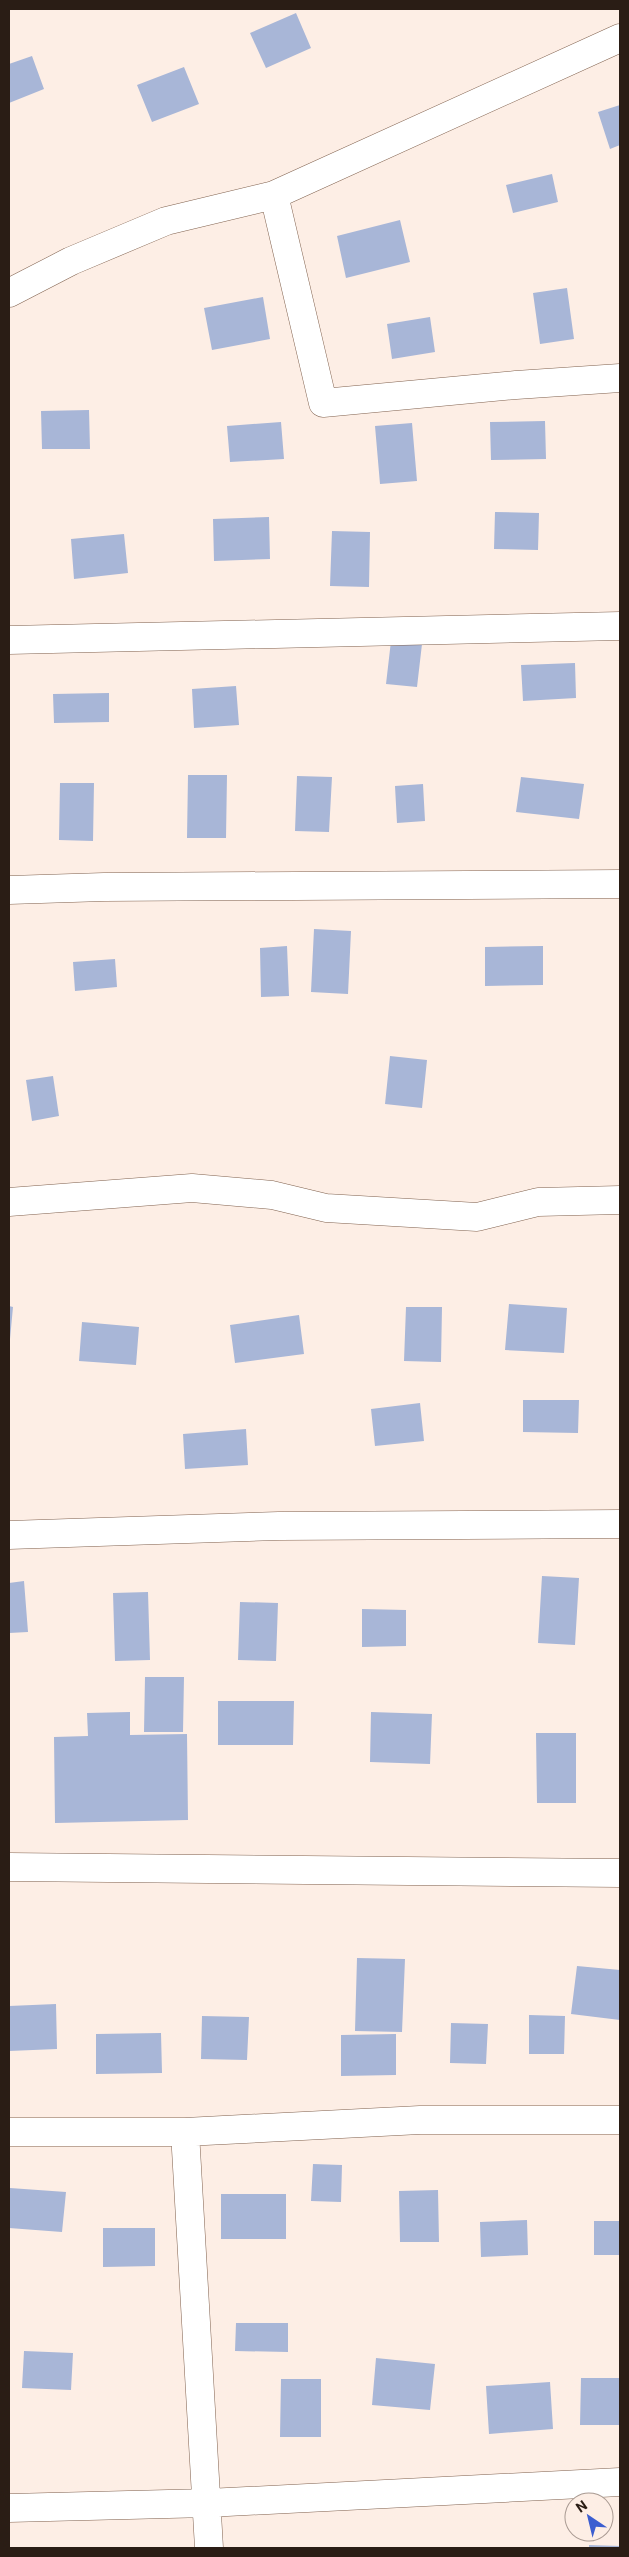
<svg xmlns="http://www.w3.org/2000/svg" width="629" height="2557" font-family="Roboto,sans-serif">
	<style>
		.building { fill: #a8b6d7 }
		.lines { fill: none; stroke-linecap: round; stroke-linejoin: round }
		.minor-casing { stroke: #81624f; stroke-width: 29 }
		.tertiary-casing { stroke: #81624f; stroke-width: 29 }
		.minor { stroke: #fff; stroke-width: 28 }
		.tertiary { stroke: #fff; stroke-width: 28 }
	</style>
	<rect width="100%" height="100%" fill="#fdeee5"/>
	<!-- building -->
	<path class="building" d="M296 13 311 48 266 68 250 33Z
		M32 56 44 89 9 103V64Z
		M184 67 199 104 152 122 137 85Z
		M620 105V145L610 149 598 112Z
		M552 174 558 202 513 213 506 185Z
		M400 220 410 262 346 278 337 236Z
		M567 288 574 339 540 344 533 293Z
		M263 297 270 339 212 350 204 308Z
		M430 317 435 352 392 359 387 324Z
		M89 410 90 449H42L41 411Z
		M545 421 546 459 491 460 490 422Z
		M281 422 284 459 230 462 227 426Z
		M412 423 417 481 380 484 375 426Z
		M495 512 539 513 538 550 494 549Z
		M269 517 270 559 214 561 213 519Z
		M332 531 370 532 369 587 330 586Z
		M124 534 128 573 74 579 71 539Z
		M391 641 422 644 417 687 386 684Z
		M575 663 576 698 523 701 521 665Z
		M236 686 239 725 194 728 192 689Z
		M109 693V722L54 723 53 694Z
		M188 775H227L226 838H187Z
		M297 776 332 777 329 832 295 831Z
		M521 777 584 784 579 819 516 812Z
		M60 783H94L93 841 59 840Z
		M423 784 425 821 397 823 395 786Z
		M314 929 351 931 348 994 311 992Z
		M287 946 289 996 261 997 260 948Z
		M543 946V985L485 986V947Z
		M115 959 117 987 75 991 73 962Z
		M390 1056 427 1060 422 1108 385 1104Z
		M53 1076 59 1116 32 1121 26 1080Z
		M509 1304 567 1308 564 1353 505 1350Z
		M9 1306 13 1307 10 1339H9Z
		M406 1307H442L441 1362 404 1361Z
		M299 1315 304 1354 235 1363 230 1325Z
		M82 1322 139 1327 136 1365 79 1361Z
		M523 1400H579L578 1433 523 1432Z
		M420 1403 424 1441 375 1446 371 1409Z
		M246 1429 248 1465 185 1469 183 1434Z
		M542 1576 579 1578 575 1645 538 1643Z
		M24 1581 28 1632 9 1633V1583Z
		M148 1592 150 1660 115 1661 113 1593Z
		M240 1602 278 1603 276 1661 238 1660Z
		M362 1609 406 1610V1646L362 1647Z
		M145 1677H184L183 1732H144Z
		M218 1701H294L293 1745H218Z
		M130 1712V1735L187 1734 188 1820 55 1823 54 1737 88 1736 87 1713Z
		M371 1712 432 1714 430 1764 370 1762Z
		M536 1733H576V1803H537Z
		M357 1958 405 1959 402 2032 355 2031Z
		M577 1966 620 1970V2020L571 2014Z
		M56 2004 57 2049 9 2051V2006Z
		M529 2015 565 2016 564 2054H529Z
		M202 2016 249 2017 247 2060 201 2059Z
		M451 2023 488 2024 486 2064 450 2063Z
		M161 2033 162 2073 96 2074V2034Z
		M396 2034V2075L341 2076V2035Z
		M313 2164 342 2165 341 2202 311 2201Z
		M10 2188 66 2192 62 2232 9 2228Z
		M438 2190 439 2242H400L399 2191Z
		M221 2194H286V2239H221Z
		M527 2220 528 2255 481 2257 480 2222Z
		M594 2221H620V2255H594Z
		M103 2228H155V2266L103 2267Z
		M236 2323H288V2352L235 2351Z
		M24 2351 73 2353 71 2390 22 2388Z
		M376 2358 435 2364 430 2410 372 2405Z
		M581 2378H620V2425H580Z
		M281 2379H321V2437H280Z
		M550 2382 553 2429 489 2434 486 2386Z
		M589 2545 620 2546V2548H589Z"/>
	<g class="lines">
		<defs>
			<path id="minor" d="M274 195 323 403 516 385 620 378
				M9 293 71 261 166 221 274 195 620 38
				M9 640 620 626
				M9 890 104 887 620 884
				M9 1202 192 1188 272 1195 326 1208 477 1217 538 1202 620 1200
				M9 1535 279 1526 620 1524
				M9 2132H185L420 2120H620
				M185 2132 209 2548
				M9 2508 208 2503 620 2482"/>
			<path id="tertiary" d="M9 1867 620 1873"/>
		</defs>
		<!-- minor casing -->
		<use href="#minor" class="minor-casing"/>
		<!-- tertiary casing -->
		<use href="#tertiary" class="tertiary-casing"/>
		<!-- minor -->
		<use href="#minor" class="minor"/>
		<!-- tertiary -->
		<use href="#tertiary" class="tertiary"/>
	</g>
	<!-- border -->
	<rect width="629" height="2557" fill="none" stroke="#2a1d15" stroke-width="20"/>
	<!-- north arrow -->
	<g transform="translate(589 2517) rotate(325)"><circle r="24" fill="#fdeee5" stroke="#a99a92"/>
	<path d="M0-4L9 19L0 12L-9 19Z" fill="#3c5ed0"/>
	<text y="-8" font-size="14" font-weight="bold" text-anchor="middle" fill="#2a1d15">N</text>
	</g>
</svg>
